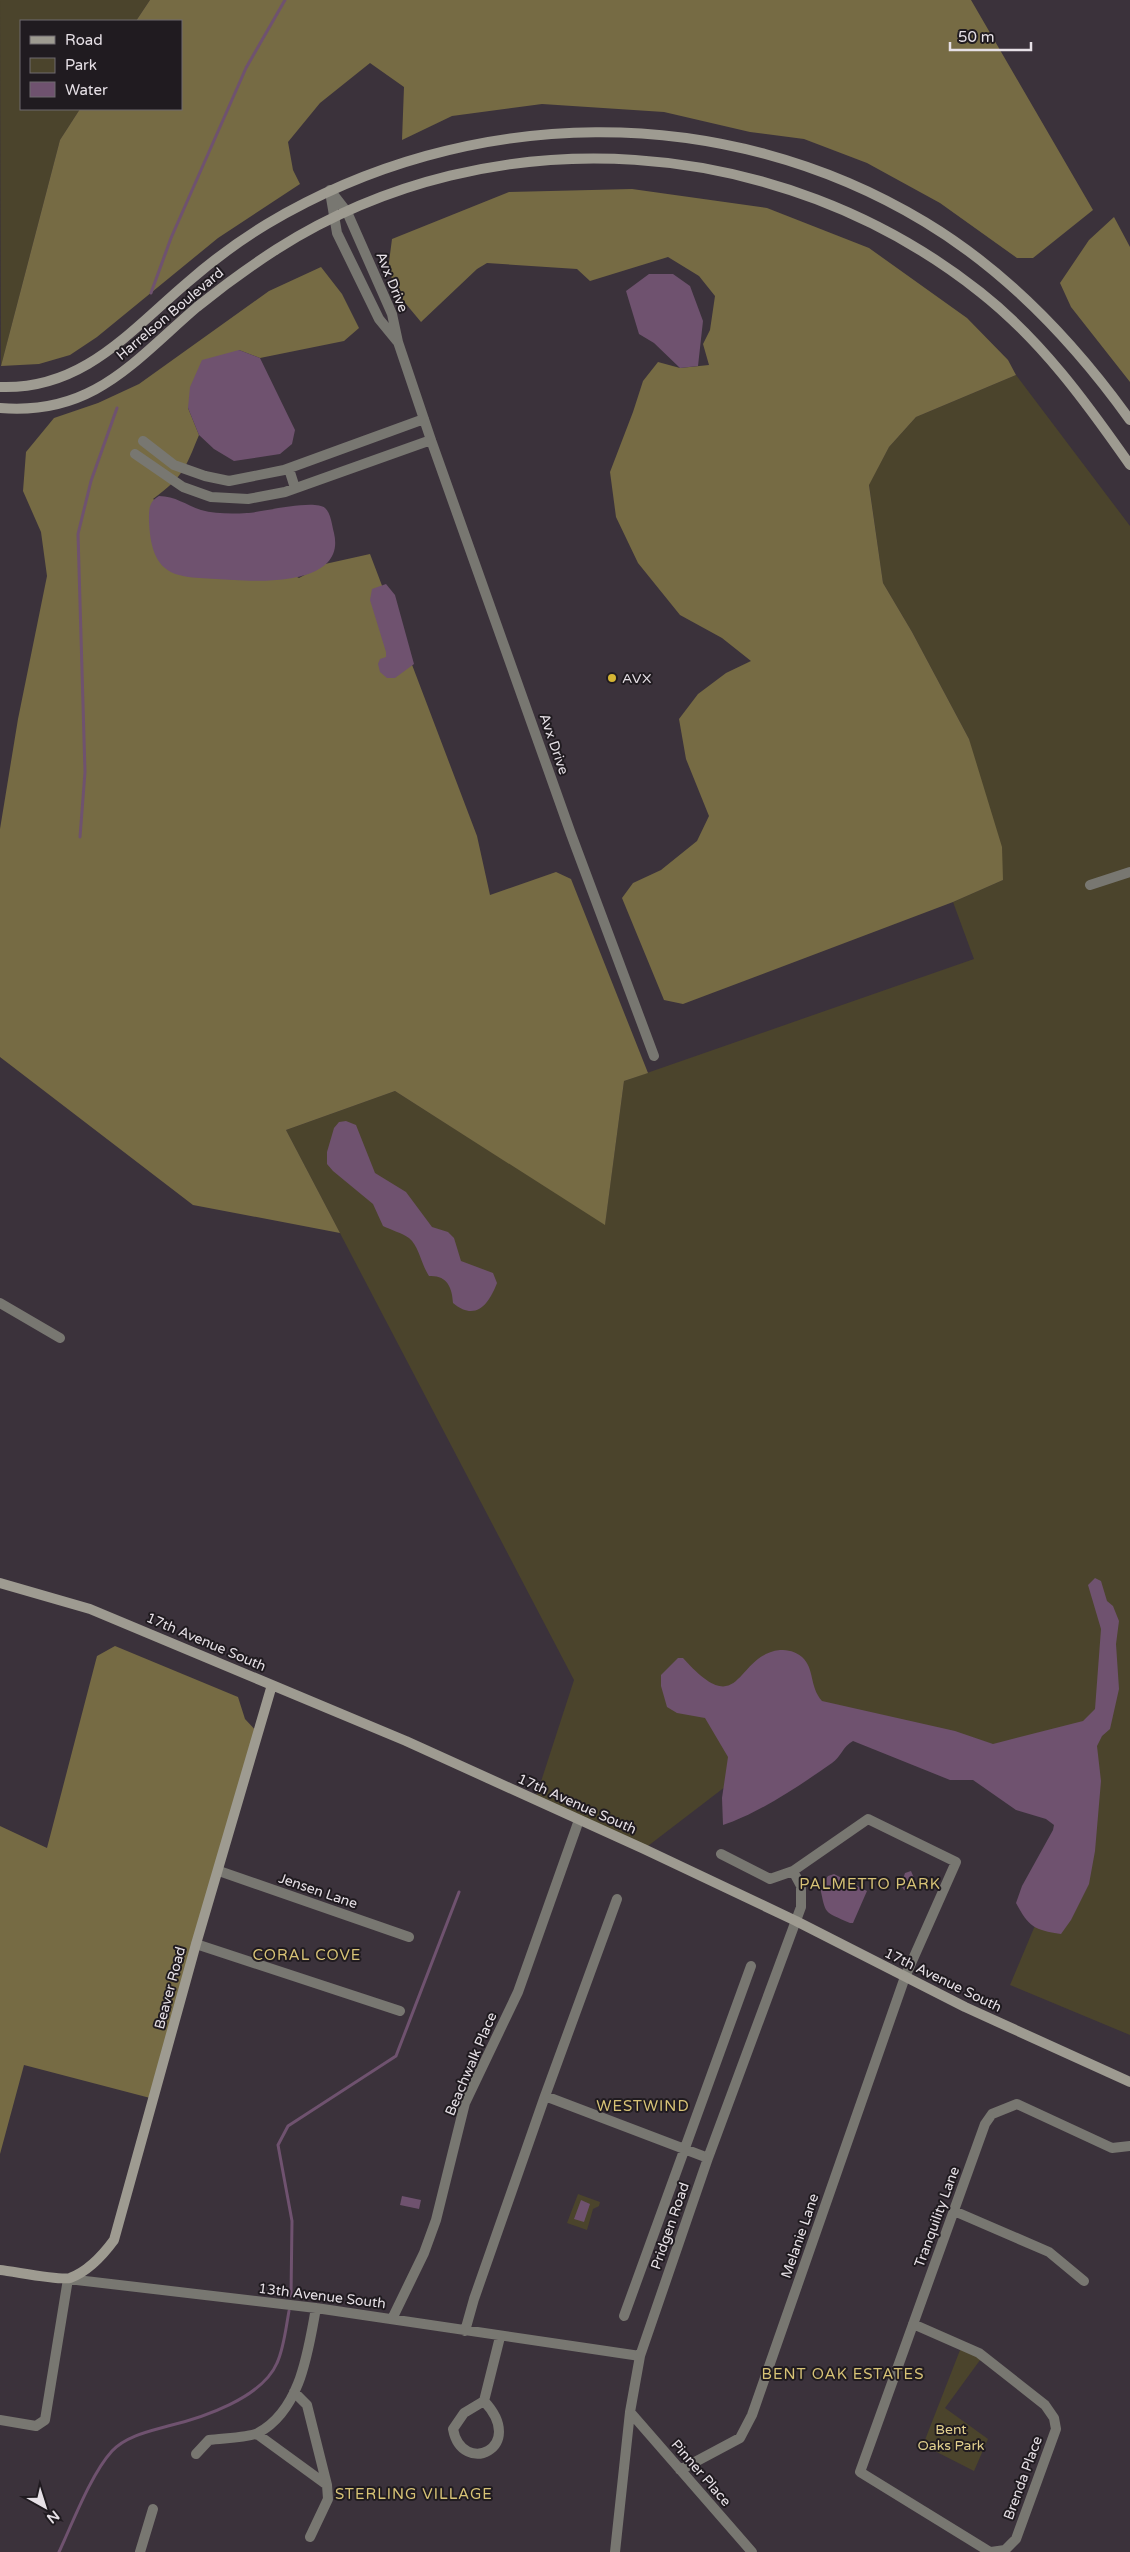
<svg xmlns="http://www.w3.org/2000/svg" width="1130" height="2552" font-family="'Varela Round',sans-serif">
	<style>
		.green { fill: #4b442c }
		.forest { fill: #766b44 }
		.water { fill: #6f526f }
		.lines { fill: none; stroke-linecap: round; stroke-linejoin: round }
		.stream { stroke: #6f526f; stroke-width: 3 }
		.street { stroke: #787771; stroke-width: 10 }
		.secondary { stroke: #9e9b91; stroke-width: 10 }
		.poi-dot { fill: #d5b534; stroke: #201b20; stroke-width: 2 }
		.labels { text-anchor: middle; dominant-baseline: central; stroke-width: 4; stroke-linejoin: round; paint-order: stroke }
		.street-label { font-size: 14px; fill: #e6e0e6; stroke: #201b20 }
		.poi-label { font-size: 14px; fill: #e6e0e6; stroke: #201b20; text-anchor: start }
		.park-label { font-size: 14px; fill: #e3d18e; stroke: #201b20 }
		.neighbourhood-label { font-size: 15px; letter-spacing: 1px; fill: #d8c376; stroke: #201b20 }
	</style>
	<rect width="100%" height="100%" fill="#3b323b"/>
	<!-- green -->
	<path class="green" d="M0 0H150L136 21H21V109H80L60 140 1 366Z
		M1016 375 1130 526V2035L1010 1985 1084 1809 828 1708 644 1849 535 1800 574 1680 286 1130 395 1091 605 1224 624 1081 974 959 953 902 1003 880 969 739 912 632 883 583 869 484 889 447 916 417Z
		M578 2194 600 2202 599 2206 593 2209 587 2230 567 2223Z
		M962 2345 983 2356 945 2408 988 2439 974 2471 923 2445Z"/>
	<!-- forest -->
	<path class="forest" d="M150 0H971L1093 210 1033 258H1017L940 203 867 163 804 139 750 132 664 112 542 104 452 116 402 140 404 87 370 63 320 103 288 142 293 170 300 184 218 238 97 337 70 355 39 364 1 366 60 140 80 109H181V21H136Z
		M632 189 767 208 869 248 967 318 1008 360 1016 375 916 417 889 447 869 485 883 583 912 632 969 739 1002 847 1003 880 953 902 683 1004 664 1000 622 898 633 883 661 870 697 841 709 816 686 759 679 719 698 694 726 673 751 661 722 638 680 615 638 563 616 517 610 472 633 412 643 381 658 362 680 368 709 365 703 344 710 330 715 296 699 276 668 257 590 281 577 269 487 263 477 269 421 322 401 298 388 270 392 239 509 192Z
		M1114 217 1130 247V382L1071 307 1060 283 1089 240Z
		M321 267 342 294 359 328 344 341 260 358 239 350 188 408 199 435C185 469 183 477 153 499L299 578 325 564 370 554 477 836 490 895 556 872 571 879 648 1073 624 1081 605 1225 395 1091 286 1130 340 1233 193 1205 0 1057V829L18 719 47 576 41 532 23 491 26 452 54 418 98 403 139 384 269 291Z
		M115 1646 238 1697 245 1719 258 1733 154 2099 24 2065 0 2154V1826L47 1848 97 1656Z"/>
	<!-- water -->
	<path class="water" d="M649 274H673L690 286 703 321 698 366 680 368 654 343 639 334 626 291Z
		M239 350 260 358 295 430 292 444 280 454 234 461 214 449 199 435 188 408 190 387 202 360Z
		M159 496C175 496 186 505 201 510 215 514 233 514 247 513 263 512 314 499 325 508 331 513 332 526 334 533 346 584 265 582 234 580 183 576 152 585 149 522 149 511 148 502 159 496Z
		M386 584 395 595 414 664 395 678H387L380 672 378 664 380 659 386 657V652L370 600 372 589Z
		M346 1121 356 1125 375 1173 406 1192 432 1227 448 1232 454 1238 461 1261 493 1273 497 1283C489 1304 476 1322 453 1303 452 1287 447 1275 429 1276 421 1264 419 1246 409 1238 402 1233 391 1230 383 1226L373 1204 333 1171 327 1164V1152L334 1128 339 1122Z
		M1095 1578 1101 1581 1107 1601 1113 1606 1119 1621 1116 1644 1119 1689 1110 1729 1102 1736 1097 1746 1101 1781 1095 1851 1089 1884 1071 1920 1061 1934C1034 1930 1029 1927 1016 1903L1022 1886 1053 1830 1054 1825 1046 1819 1016 1810 973 1780H950L853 1741C843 1746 841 1757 832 1763 802 1784 758 1814 723 1825L722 1798 728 1757 705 1718 677 1713 667 1707 661 1686V1675L678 1658H683C742 1724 734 1655 780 1650 788 1650 795 1651 802 1657 815 1669 809 1686 822 1701L955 1731 993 1744 1083 1721 1095 1709 1101 1629 1088 1585Z
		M911 1871 914 1878 909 1888 904 1890 901 1885 905 1873Z
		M834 1874 867 1891 853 1923H850C823 1911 826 1915 820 1887L828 1876Z
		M402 2196 421 2200 419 2209 400 2205Z
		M581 2200 590 2204 584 2222 574 2219Z"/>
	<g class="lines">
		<!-- stream -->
		<path class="stream" d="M151 293 171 238 246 68 285 0
			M80 837 85 772 78 534 91 481 117 408
			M291 2296 292 2221 278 2145 288 2126 396 2056 459 1892
			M59 2552C73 2522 91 2474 112 2451 126 2436 150 2431 168 2426 202 2418 262 2398 277 2363 284 2348 286 2327 289 2311"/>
		<!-- street -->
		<path class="street" d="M330 190 347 212 392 314 398 342 431 440 571 834 654 1056
			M330 192 337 233 379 319 397 341
			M143 441 174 465 205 476 229 481 284 470 424 419
			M135 454 183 487 211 497 248 499 285 492 431 440
			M289 469 295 488
			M1090 885 1130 872
			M0 1303 60 1338
			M219 1871 409 1937
			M196 1944 400 2011
			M545 2096 617 1899
			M954 2211 1049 2252 1084 2281
			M624 2316 751 1966
			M392 2319 424 2253 436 2220 465 2103 518 1992 579 1820
			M913 2324 979 2353 1045 2405 1054 2418 1056 2429 1016 2539 1005 2550 991 2552
			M465 2331 474 2299 545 2096 708 2158
			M484 2401C528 2448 462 2477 453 2429L464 2413 484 2401 500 2337
			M630 2412 752 2552
			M0 2420 36 2426 45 2420 68 2279 316 2308 640 2356
			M257 2434 327 2485 307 2405 294 2392
			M196 2454 209 2440C221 2438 247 2438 258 2433 301 2410 308 2351 316 2308
			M680 2470 740 2438 752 2415 905 1977 956 1862 868 1819 793 1871 770 1879 721 1854
			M310 2537 328 2499 327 2485
			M140 2552 153 2509
			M615 2552 630 2412 640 2356 708 2158 801 1907V1886L793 1871
			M990 2552 860 2472 985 2124 992 2114 1017 2104 1112 2148 1130 2146"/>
		<!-- secondary -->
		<path class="secondary" d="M0 387C83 390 130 331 188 282 212 261 239 241 267 224 468 104 723 100 925 222 1008 272 1074 342 1130 420
			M0 408C93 416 134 361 197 307 223 286 249 267 277 249 493 112 781 134 980 292 1041 340 1086 402 1130 465
			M0 1583 90 1609 406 1741 644 1849 796 1921 965 2007 1130 2082
			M0 2270C12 2271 61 2281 70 2278 89 2271 103 2255 114 2240L196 1944 272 1685"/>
	</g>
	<!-- markers -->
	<circle class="poi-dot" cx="612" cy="678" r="5"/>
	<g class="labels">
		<!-- street labels -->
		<g class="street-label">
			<text transform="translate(392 282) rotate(68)">Avx Drive</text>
			<text transform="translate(170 314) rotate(-40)">Harrelson Boulevard</text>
			<text transform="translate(554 744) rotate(71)">Avx Drive</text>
			<text transform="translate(206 1642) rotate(23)">17th Avenue South</text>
			<text transform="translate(577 1804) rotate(24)">17th Avenue South</text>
			<text transform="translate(318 1891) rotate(19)">Jensen Lane</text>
			<text transform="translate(943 1980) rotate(26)">17th Avenue South</text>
			<text transform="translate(170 1988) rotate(-75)">Beaver Road</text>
			<text transform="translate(471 2064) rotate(-67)">Beachwalk Place</text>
			<text transform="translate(937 2217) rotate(-70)">Tranquility Lane</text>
			<text transform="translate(670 2226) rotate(-71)">Pridgen Road</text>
			<text transform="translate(800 2236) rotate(-71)">Melanie Lane</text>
			<text transform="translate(322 2296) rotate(7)">13th Avenue South</text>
			<text transform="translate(701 2473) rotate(49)">Pinner Place</text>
			<text transform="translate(1023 2478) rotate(-70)">Brenda Place</text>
		</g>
		<!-- poi labels -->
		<g class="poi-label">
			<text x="622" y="678">AVX</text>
		</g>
		<!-- park labels -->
		<g class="park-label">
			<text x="951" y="2429">Bent<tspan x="951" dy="16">Oaks Park</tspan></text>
		</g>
		<!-- neighbourhood labels -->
		<g class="neighbourhood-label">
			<text x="870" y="1884">PALMETTO PARK</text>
			<text x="307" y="1955">CORAL COVE</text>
			<text x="643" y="2106">WESTWIND</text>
			<text x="843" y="2374">BENT OAK ESTATES</text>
			<text x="414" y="2494">STERLING VILLAGE</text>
		</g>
	</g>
	<!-- legend -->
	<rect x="20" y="20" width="162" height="90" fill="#201b20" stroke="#6f6a6f"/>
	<rect x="30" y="36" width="25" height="8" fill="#9e9b91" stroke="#6f6a6f"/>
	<text x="65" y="45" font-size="15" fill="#e6e0e6">Road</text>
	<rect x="30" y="58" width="25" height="15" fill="#4b442c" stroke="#6f6a6f"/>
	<text x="65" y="70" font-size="15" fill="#e6e0e6">Park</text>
	<rect x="30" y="82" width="25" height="15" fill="#6f526f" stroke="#6f6a6f"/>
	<text x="65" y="95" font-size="15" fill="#e6e0e6">Water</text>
	<!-- north arrow -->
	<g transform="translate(45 2507) rotate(141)" stroke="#201b20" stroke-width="4" paint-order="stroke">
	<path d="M0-4L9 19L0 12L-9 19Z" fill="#e6e0e6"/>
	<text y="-8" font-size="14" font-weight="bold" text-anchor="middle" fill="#e6e0e6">N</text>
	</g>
	<!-- scale -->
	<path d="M950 42v8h81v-8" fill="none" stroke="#e6e0e6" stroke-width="2.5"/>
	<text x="958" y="42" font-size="15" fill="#e6e0e6" stroke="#201b20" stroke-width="4" paint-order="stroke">50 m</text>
</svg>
